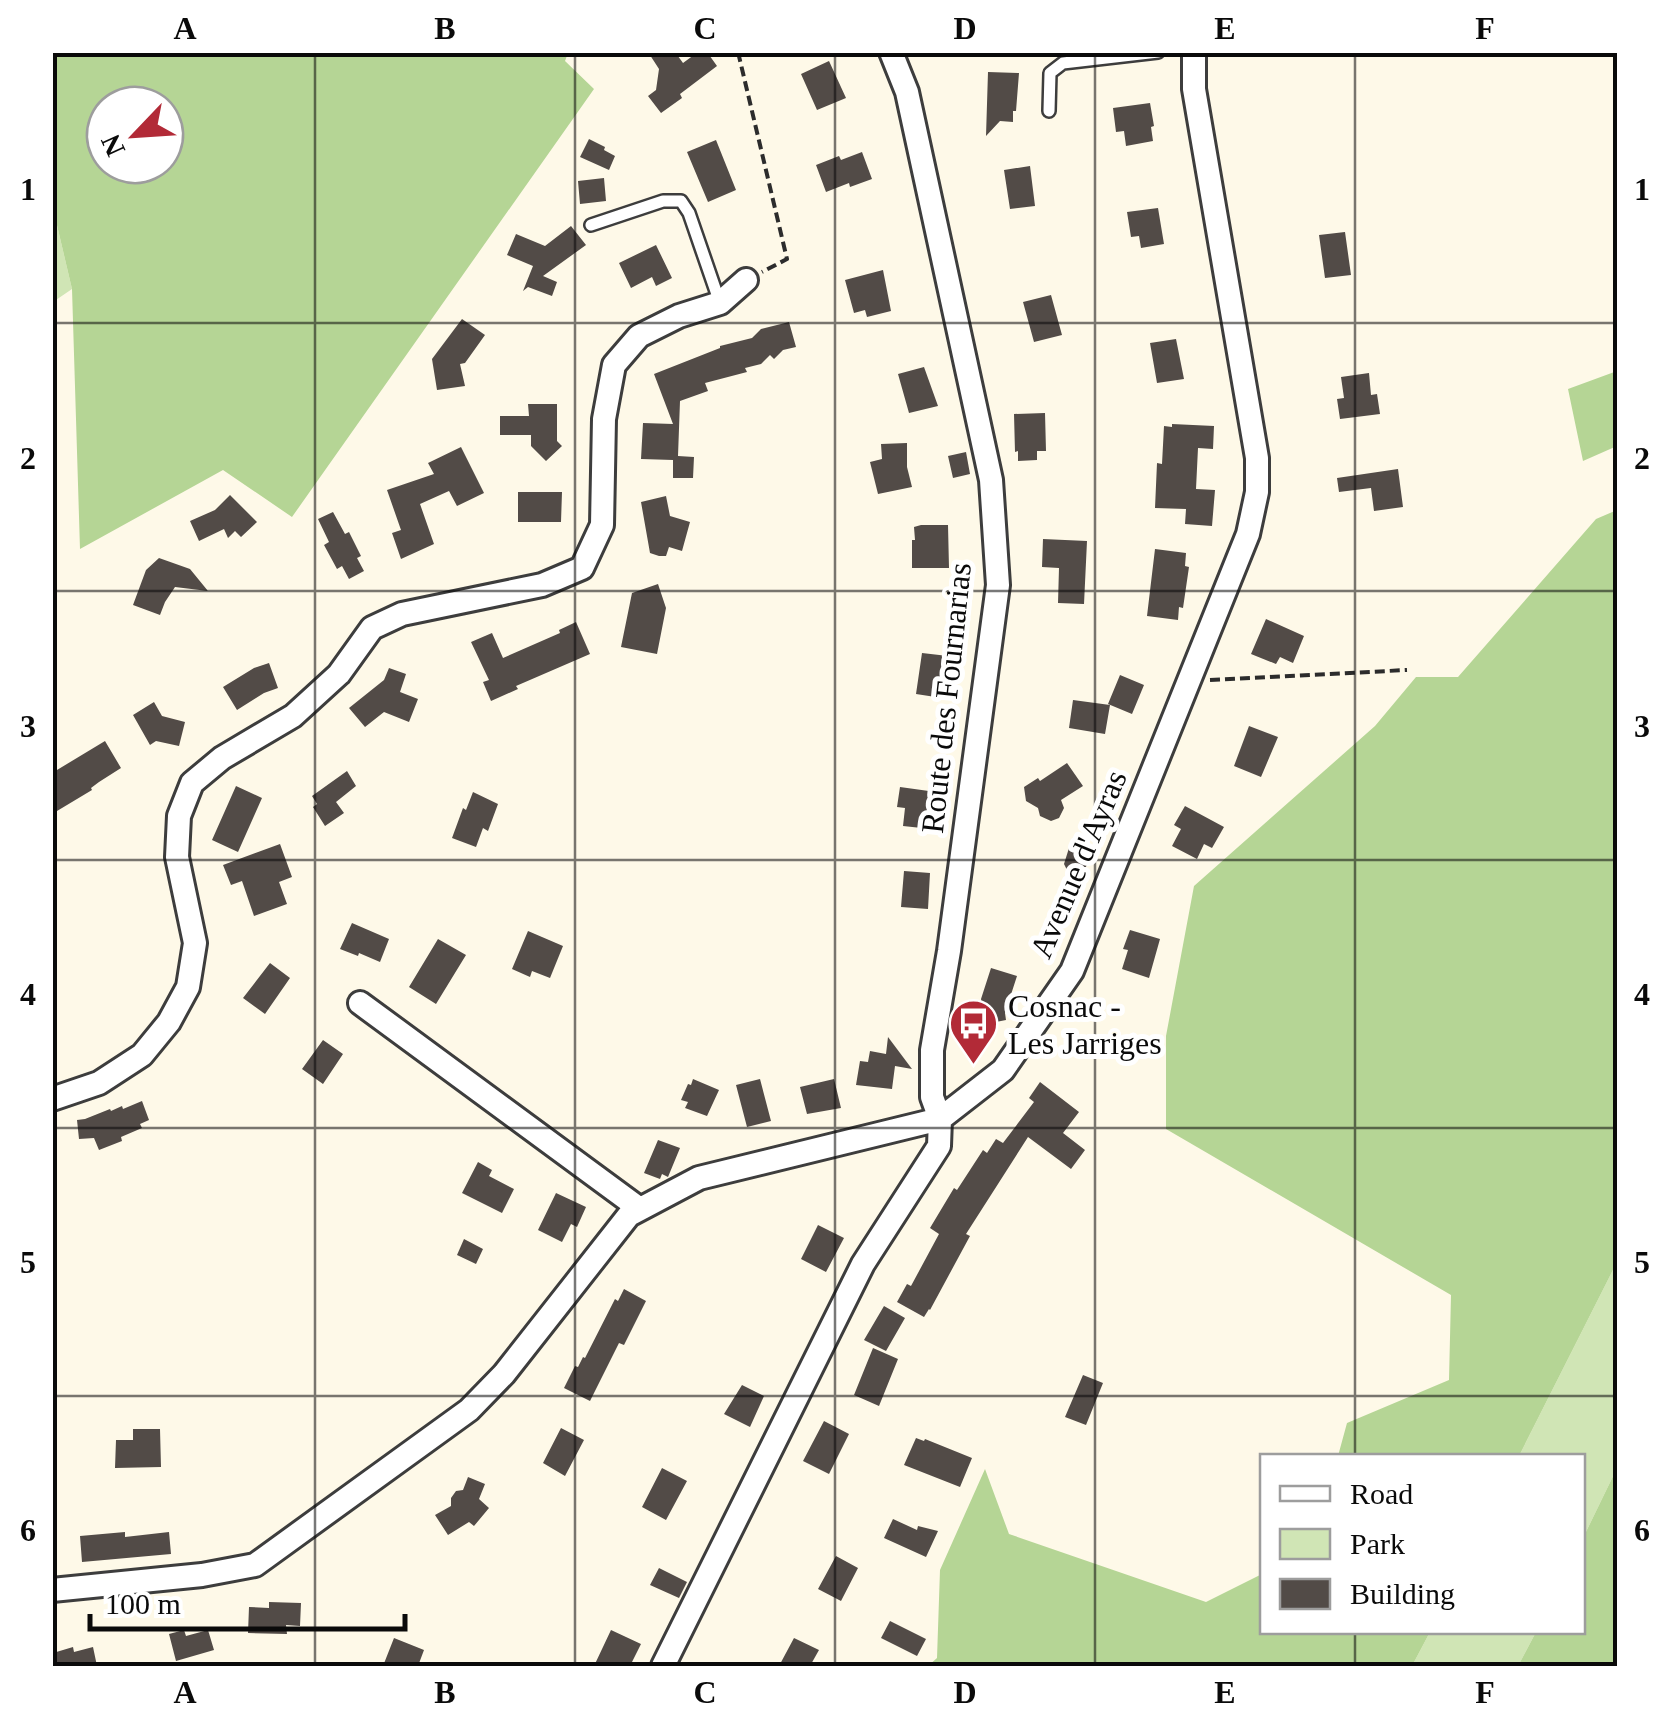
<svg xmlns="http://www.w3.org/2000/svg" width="1670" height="1719" font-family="'Times New Roman',serif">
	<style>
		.green { fill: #d0e5b5 }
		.forest { fill: #b5d595; fill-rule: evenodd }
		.building { fill: #524b47 }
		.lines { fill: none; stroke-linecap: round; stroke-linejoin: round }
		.service-casing { stroke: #3d3d3d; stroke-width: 16 }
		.minor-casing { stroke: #3d3d3d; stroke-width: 28 }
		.path { stroke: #2c2c2c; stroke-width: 4; stroke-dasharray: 10 5; stroke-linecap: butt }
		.service { stroke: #fff; stroke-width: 11 }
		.minor { stroke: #fff; stroke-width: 22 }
		.grid { fill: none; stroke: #0a0a0a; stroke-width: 2.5; stroke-opacity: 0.55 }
		.labels { text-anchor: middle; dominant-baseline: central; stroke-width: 10; stroke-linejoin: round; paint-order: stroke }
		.street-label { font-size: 32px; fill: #0a0a0a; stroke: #fff }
		.poi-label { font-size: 32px; fill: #0a0a0a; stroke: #fff; text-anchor: start }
		.neatline { fill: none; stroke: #0a0a0a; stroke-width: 4 }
		.grid-label { font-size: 32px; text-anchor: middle; font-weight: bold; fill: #0a0a0a }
	</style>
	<rect width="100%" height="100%" fill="#fef9e8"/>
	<!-- green -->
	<path class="green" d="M52 204 72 289 53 302H52Z
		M1617 1262V1468L1583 1538 1582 1456H1519Z
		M1430 1632H1536L1518 1666H1412Z"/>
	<!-- forest -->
	<path class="forest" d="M52 53H568L565 61 594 89 292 517 223 470 80 549 72 289 52 204ZM105 105H165V165H105Z
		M1617 371V446L1583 461 1568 389Z
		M1617 510V1262L1519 1456H1338L1347 1423 1449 1380 1451 1295 1166 1129V1036L1194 886 1375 726 1416 677H1458L1596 519Z
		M1617 1468V1666H1518L1536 1632H1582L1583 1538Z
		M985 1469 1009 1534 1206 1602 1262 1574V1632H1430L1412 1666H928L937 1658 940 1570Z"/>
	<!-- building -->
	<path class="building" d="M648 52H675L683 63 698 52H707L717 66 680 94 682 98 661 113 648 96 656 90 659 69Z
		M829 61 846 98 817 110 801 74Z
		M988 72 1019 73 1016 111H1013V122L1000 121 986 136Z
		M1150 103 1154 126 1151 127 1153 141 1126 146 1124 131 1116 132 1113 108Z
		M589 139 605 147 604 150 615 156 609 170 580 157Z
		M716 140 736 190 708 202 687 152Z
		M862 152 872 179 850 187 849 183 826 192 816 165 839 156 841 160Z
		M1030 166 1035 206 1010 209 1004 170Z
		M604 178 606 201 580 204 578 181Z
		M1158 208 1164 244 1141 248 1139 236 1131 237 1127 212Z
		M571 226 586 245 543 276 557 282 552 296 528 287 523 291 533 266 507 255 516 234 545 246Z
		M1345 232 1351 275 1325 278 1319 235Z
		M656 245 672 278 656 286 652 277 631 288 619 263Z
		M883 270 891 311 867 317 865 310 854 313 845 280Z
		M1051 295 1062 335 1034 342 1023 302Z
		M462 319 485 335 465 363 460 364 465 386 437 390 432 359Z
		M789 322 796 347 783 350 774 359 770 355 761 364 745 368 747 372 705 383 708 391 680 401 678 456 694 457 693 478H673V460L641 459 643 423 673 424 654 374 720 348V346L752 338 761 329Z
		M1176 339 1184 379 1157 383 1150 343Z
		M924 367 938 406 909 413 898 374Z
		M1369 373 1371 395 1377 394 1380 414 1340 419 1337 399 1344 398 1341 377Z
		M528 404H557V441L562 446 546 461 531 446V435H500V416H529Z
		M1045 413 1046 451H1037V460L1018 461V451L1015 452 1014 414Z
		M1172 424 1214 426 1213 449 1198 448 1196 489 1215 490 1212 526 1185 524 1186 509 1155 508 1157 463 1162 464 1164 426 1172 427Z
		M907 443V467L912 487 878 494 870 462 882 459 881 444Z
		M461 447 484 493 457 506 449 491 420 504 434 544 401 559 392 533 401 530 387 490 434 474 428 463Z
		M966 452 970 474 953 478 948 456Z
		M1398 469 1403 507 1374 511 1371 488 1339 492 1337 478Z
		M518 492H562L561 522H518Z
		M230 495 257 522 241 537 235 531 228 538 224 529 199 541 190 521 215 510Z
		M666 496 670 516 690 522 682 551 669 547 666 556H659L650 553 641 502Z
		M333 512 345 534 349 532 361 556 357 558 364 571 349 579 342 566 337 569 324 545 329 542 318 519Z
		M921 525H948L949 568H912V540H915L914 527Z
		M1043 539 1087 541 1084 604 1058 603 1059 568 1042 567Z
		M1155 549 1186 553 1185 566 1189 567 1183 608 1179 607 1178 620 1147 616Z
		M159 558 190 569 208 591 175 587 165 602 160 615 133 605 146 570Z
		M658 584 666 608 657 654 621 647 632 593Z
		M1266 619 1304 636 1293 663 1280 657 1276 664 1251 654Z
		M576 622 590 654 516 686 518 689 491 701 483 682 489 680 471 642 492 633 503 658 560 633 559 630Z
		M922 653 948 656 942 698 916 694Z
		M269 663 278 688 264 693 237 710 223 687 254 668Z
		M389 668 406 674 400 692 418 699 409 722 384 712 365 727 349 708 384 680Z
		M1120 675 1144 685 1132 714 1108 704Z
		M1073 700 1110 705 1105 734 1069 728Z
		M154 702 162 716 185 722 179 746 156 741 150 745 133 715Z
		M1249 726 1278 737 1261 777 1234 766Z
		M105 741 121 768 99 782 91 788 92 790 52 814V773Z
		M1067 763 1083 786 1061 800 1064 808 1059 818 1051 821 1040 816 1038 808 1026 801 1024 787 1038 778 1040 781Z
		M347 771 356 786 336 802 344 813 325 826 313 807 317 804 312 796Z
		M236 786 262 798 238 852 212 840Z
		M900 787 936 792 931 829 903 826 905 808 897 807Z
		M473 792 498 804 488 831 483 828 476 847 452 838 463 808 466 810Z
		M1185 806 1224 827 1212 848 1204 844 1197 859 1172 846 1181 829 1174 825Z
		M1085 842 1091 854 1077 890 1064 864 1069 848Z
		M280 844 292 877 279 882 287 904 254 916 242 881 231 885 223 865Z
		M904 871 930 873 928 909 901 907Z
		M352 923 389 939 380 962 359 953 358 956 340 949Z
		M1130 930 1160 939 1149 978 1122 969 1128 950 1123 949Z
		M528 931 563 946 550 978 532 971 530 977 512 969Z
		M438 939 466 955 436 1004 409 987Z
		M270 963 290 978 265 1014 243 998Z
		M991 968 1017 976 1005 1013 1006 1020 986 1024 981 999Z
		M888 1037 912 1069 895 1066 892 1089 856 1085 860 1061 868 1062 870 1051 886 1054Z
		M323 1040 343 1054 323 1084 302 1069Z
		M693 1079 719 1090 707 1116 685 1108 688 1102 681 1100 688 1084 691 1085Z
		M760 1079 771 1121 747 1127 736 1085Z
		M834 1079 841 1108 807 1114 800 1087Z
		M1040 1082 1079 1112 1063 1133 1085 1150 1071 1169 1028 1137 966 1234 970 1236 930 1310 929 1309 924 1317 897 1302 907 1284 911 1286 939 1234 930 1228 954 1188 957 1190 983 1150 987 1153 996 1139 1003 1143 1034 1102 1029 1098Z
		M142 1101 149 1120 140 1124 142 1128 121 1137 122 1141 99 1150 94 1138 79 1139 77 1120 85 1119 110 1109 111 1111 122 1106 123 1109Z
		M658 1140 680 1148 668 1177 662 1174 660 1179 644 1173Z
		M478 1162 492 1170 489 1176 514 1189 502 1213 462 1193Z
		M556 1193 586 1207 577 1227 571 1224 562 1242 538 1230Z
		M818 1225 844 1238 826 1272 801 1259Z
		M464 1239 483 1249 476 1264 457 1255Z
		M624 1289 646 1301 624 1345 619 1343 590 1401 564 1388 575 1366 578 1367 583 1357 585 1358 615 1299 618 1301Z
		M884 1306 905 1318 886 1351 864 1340Z
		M873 1348 898 1359 879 1406 854 1395Z
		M1083 1375 1103 1383 1086 1425 1065 1417Z
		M742 1385 764 1396 750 1427 724 1414Z
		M824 1421 849 1434 829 1474 803 1461Z
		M561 1428 584 1440 565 1476 543 1463Z
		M133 1429H160L161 1467 115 1468 116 1440H133Z
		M916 1438 924 1441 925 1439 972 1458 960 1487 904 1465Z
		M662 1468 687 1481 666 1520 642 1507Z
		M468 1477 485 1484 479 1499 489 1508 474 1526 469 1522 448 1535 435 1515 451 1506V1498L456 1491 463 1490Z
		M893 1519 917 1530 918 1526 938 1531 926 1557 884 1538Z
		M125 1532V1537L169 1532 171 1554 82 1562 80 1536Z
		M836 1556 858 1568 841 1601 818 1589Z
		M659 1568 687 1582 679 1598 650 1585Z
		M269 1602 301 1603 300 1626 286 1625 287 1634 248 1633 249 1607 269 1608Z
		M890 1621 926 1639 917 1656 881 1638Z
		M184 1630 186 1636 208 1630 214 1650 176 1661 169 1634Z
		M611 1630 641 1644 630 1666H594Z
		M394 1638 424 1650 418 1666H383Z
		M794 1638 819 1650 810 1666H779Z
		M73 1647 74 1652 93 1647 97 1666H52L53 1653Z"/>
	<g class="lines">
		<defs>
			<path id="service" d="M1049 111 1050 73 1063 63 1158 52
				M591 225 663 201H681L689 213 720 303"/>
			<path id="minor" d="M360 1003 640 1209
				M52 1099 99 1083 142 1055 169 1022 188 987 195 943 177 857 179 816 192 783 222 758 293 716 339 674 372 628 402 614 542 585 582 568 602 525 604 419 614 365 639 336 679 316 720 303 746 280
				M52 1590 202 1575 255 1565 469 1410 504 1374 629 1215 699 1178 940 1119 1003 1070 1072 971 1248 534 1257 492V458L1194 89V52
				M663 1666 863 1264 939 1146 940 1119 932 1097V1050L949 951 998 585 991 480 907 92 891 52"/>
		</defs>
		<!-- service casing -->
		<use href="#service" class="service-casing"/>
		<!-- minor casing -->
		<use href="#minor" class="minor-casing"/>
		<!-- path -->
		<path class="path" d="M738 52 787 259 762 272
			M1210 680 1407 670"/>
		<!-- service -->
		<use href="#service" class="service"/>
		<!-- minor -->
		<use href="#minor" class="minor"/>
	</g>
	<!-- grid -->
	<path class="grid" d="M315 52V1666M575 52V1666M835 52V1666M1095 52V1666M1355 52V1456M52 323H1618M52 591H1618M52 860H1618M52 1128H1618M52 1396H1618M1355 1632V1666"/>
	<!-- icons -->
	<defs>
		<symbol id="bus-pin" viewBox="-11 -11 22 30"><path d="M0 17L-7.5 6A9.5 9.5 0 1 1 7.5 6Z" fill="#b22a37" stroke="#fff"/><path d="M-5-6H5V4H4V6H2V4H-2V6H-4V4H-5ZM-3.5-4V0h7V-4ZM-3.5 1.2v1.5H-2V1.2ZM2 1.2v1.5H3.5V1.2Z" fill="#fff"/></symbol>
	</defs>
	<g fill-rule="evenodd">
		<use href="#bus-pin" x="946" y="996" width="55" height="75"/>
	</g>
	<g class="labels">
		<!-- street labels -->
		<g class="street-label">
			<text transform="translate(946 698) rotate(-84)">Route des Fournarias</text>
			<text transform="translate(1078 864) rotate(-67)">Avenue d'Ayras</text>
		</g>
		<!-- poi labels -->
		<g class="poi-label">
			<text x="1008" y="1006">Cosnac -<tspan x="1008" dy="37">Les Jarriges</tspan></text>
		</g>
	</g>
	<!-- border -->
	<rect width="1670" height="1719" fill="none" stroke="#ffffff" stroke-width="110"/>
	<!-- legend -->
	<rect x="1260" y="1454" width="325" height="180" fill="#ffffff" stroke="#9d9d9d" stroke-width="2.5"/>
	<rect x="1280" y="1486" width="50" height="15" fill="#ffffff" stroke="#9d9d9d" stroke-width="2.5"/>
	<text x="1350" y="1504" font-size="30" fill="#0a0a0a">Road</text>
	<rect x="1280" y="1529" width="50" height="30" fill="#d0e5b5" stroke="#9d9d9d" stroke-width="2.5"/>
	<text x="1350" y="1554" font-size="30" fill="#0a0a0a">Park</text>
	<rect x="1280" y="1579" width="50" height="30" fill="#524b47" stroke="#9d9d9d" stroke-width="2.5"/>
	<text x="1350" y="1604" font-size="30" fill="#0a0a0a">Building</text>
	<!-- north arrow -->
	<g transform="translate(135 135) rotate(245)"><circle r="48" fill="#ffffff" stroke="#9d9d9d" stroke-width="2.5"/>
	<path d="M0-8L18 38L0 25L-18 38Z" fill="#b22a37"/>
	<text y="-15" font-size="28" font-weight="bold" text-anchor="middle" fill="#0a0a0a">N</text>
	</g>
	<!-- scale -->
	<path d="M90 1614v15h315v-15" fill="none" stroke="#0a0a0a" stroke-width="5"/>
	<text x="105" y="1614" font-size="30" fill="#0a0a0a" stroke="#ffffff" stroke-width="8" paint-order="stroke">100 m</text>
	<rect x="55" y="55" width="1560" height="1609" class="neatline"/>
	<g class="grid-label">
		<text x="185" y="39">A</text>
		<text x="445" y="39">B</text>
		<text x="705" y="39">C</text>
		<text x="965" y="39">D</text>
		<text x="1225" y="39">E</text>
		<text x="1485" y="39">F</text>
		<text x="28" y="200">1</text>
		<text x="1642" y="200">1</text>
		<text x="28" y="469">2</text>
		<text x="1642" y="469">2</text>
		<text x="28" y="737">3</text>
		<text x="1642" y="737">3</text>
		<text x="28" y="1005">4</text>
		<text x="1642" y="1005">4</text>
		<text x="28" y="1273">5</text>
		<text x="1642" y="1273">5</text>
		<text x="28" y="1541">6</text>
		<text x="1642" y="1541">6</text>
		<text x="185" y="1703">A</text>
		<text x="445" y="1703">B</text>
		<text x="705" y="1703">C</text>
		<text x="965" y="1703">D</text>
		<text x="1225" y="1703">E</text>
		<text x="1485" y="1703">F</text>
	</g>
</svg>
